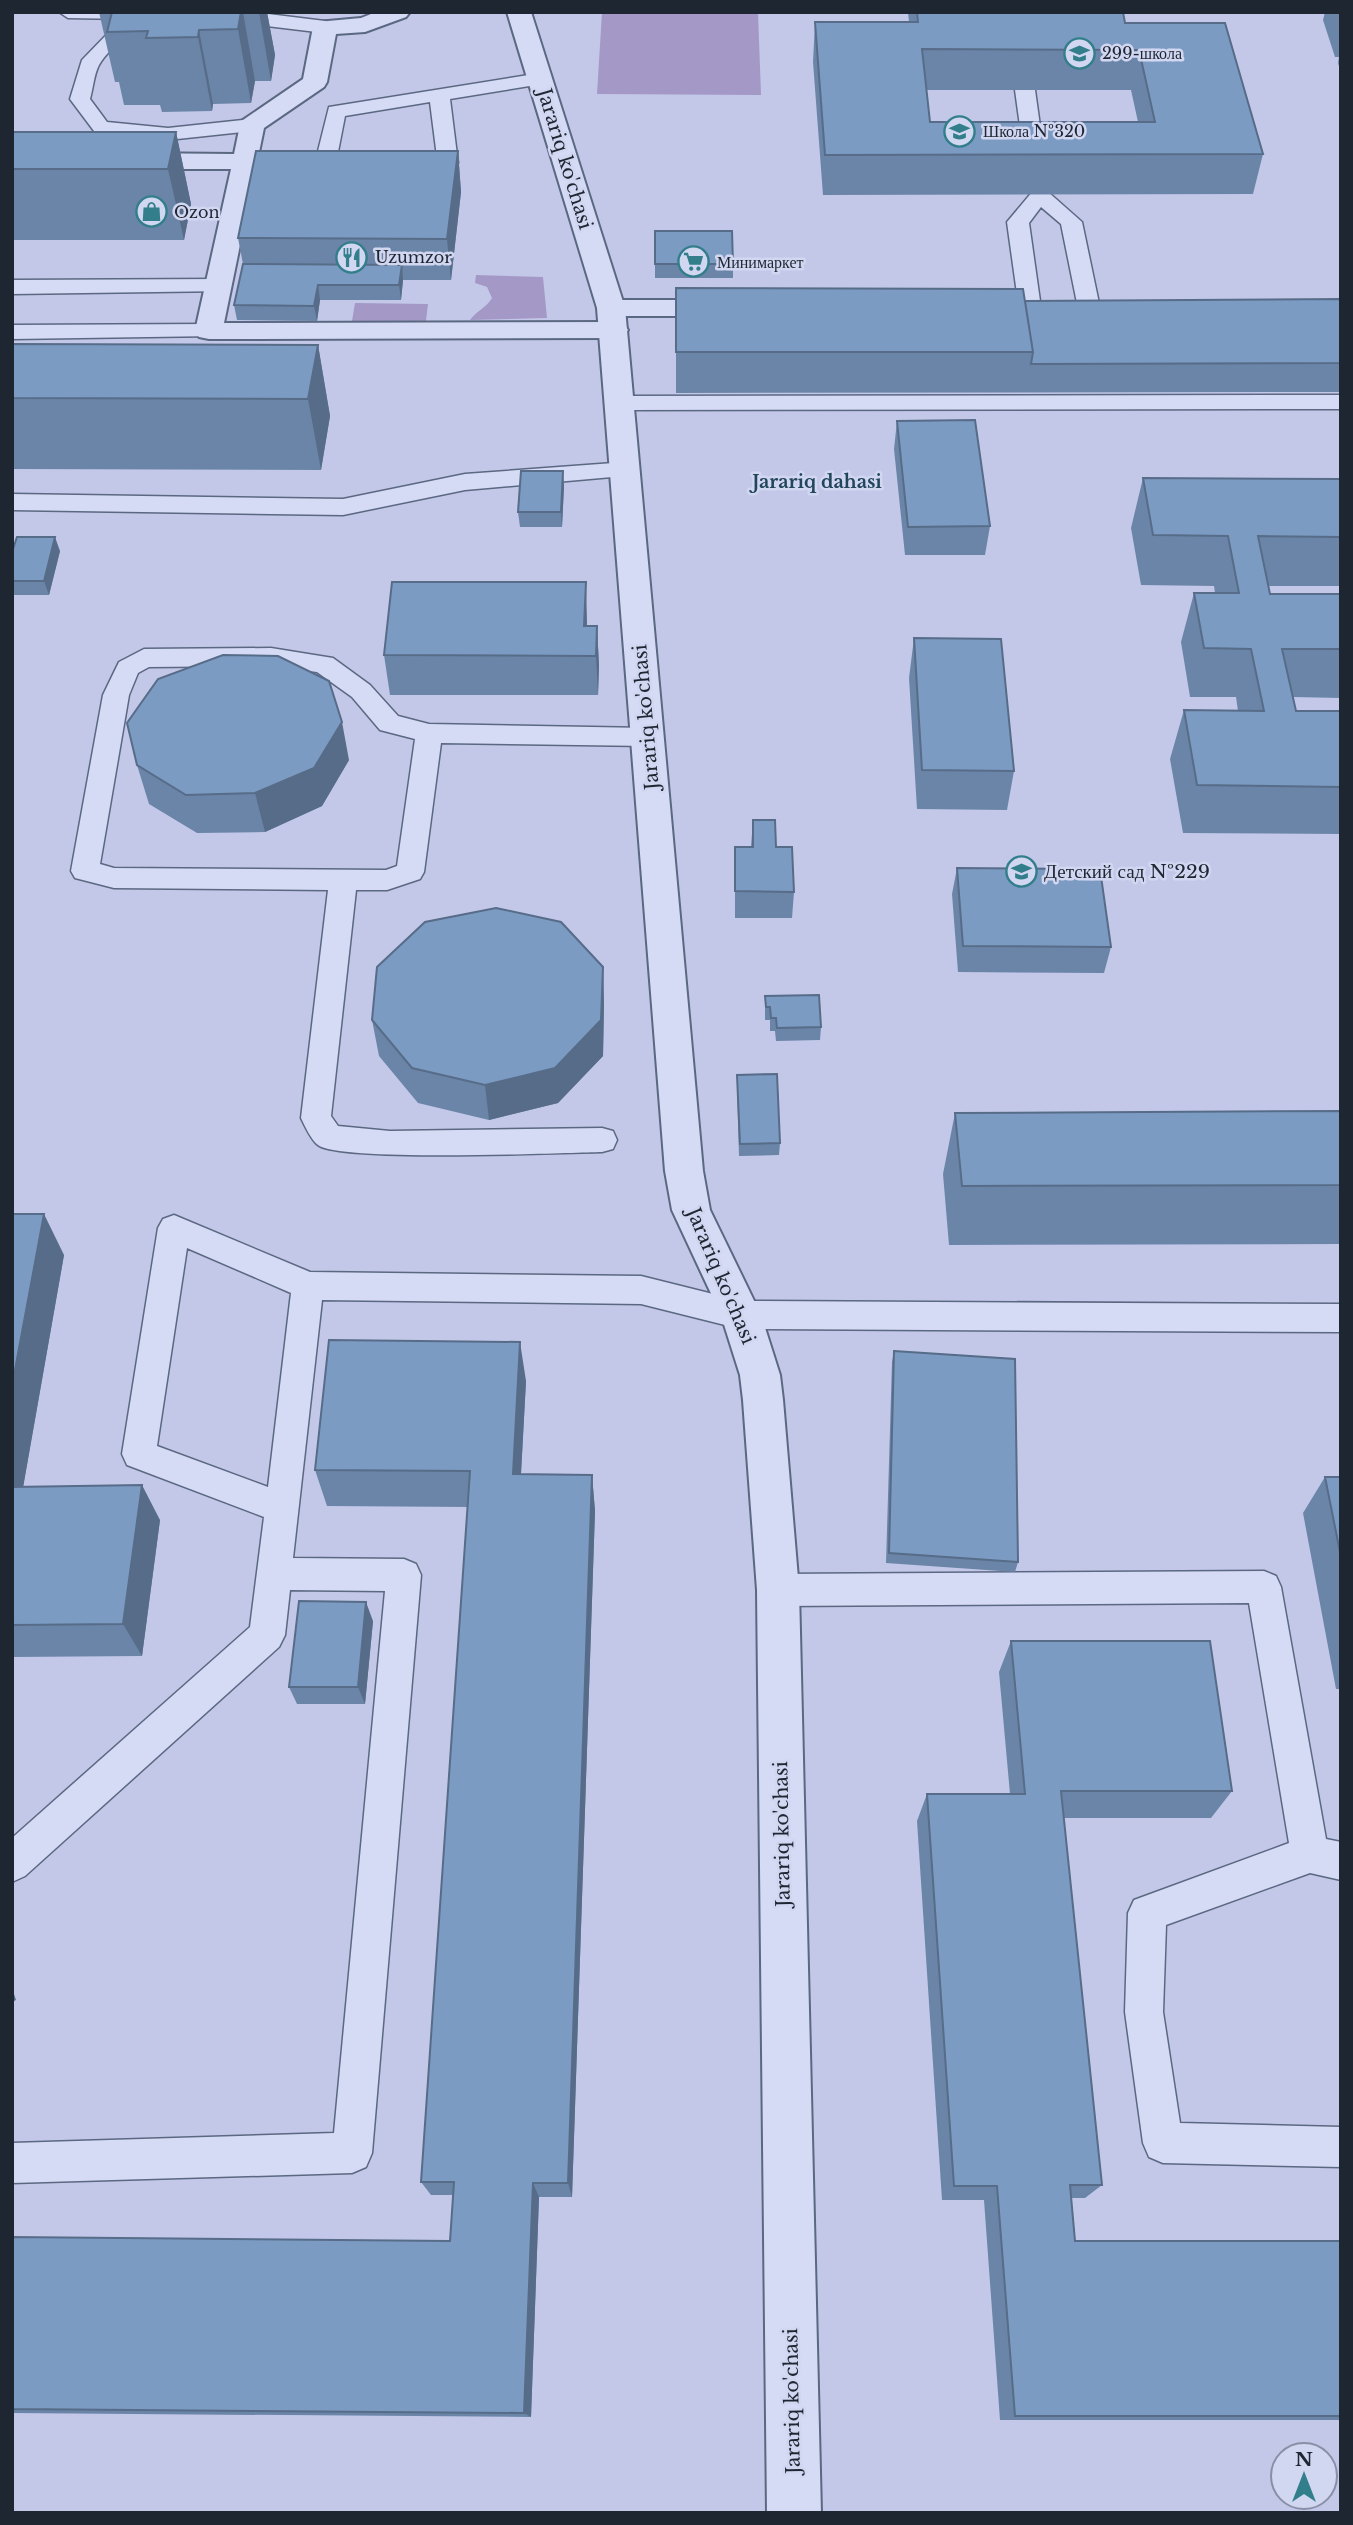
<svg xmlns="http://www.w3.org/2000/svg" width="1353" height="2525" font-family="'Libre Baskerville',serif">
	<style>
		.green { fill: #a498c6 }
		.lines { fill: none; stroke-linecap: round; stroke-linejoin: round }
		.service-casing { stroke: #5b6881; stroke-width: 3 }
		.minor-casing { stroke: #5b6881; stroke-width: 4 }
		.tertiary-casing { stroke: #5b6881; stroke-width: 4 }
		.service { fill: #d5daf5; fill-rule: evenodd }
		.minor { fill: #d5daf5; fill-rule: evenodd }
		.tertiary { fill: #d5daf5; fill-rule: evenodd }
		.wall { fill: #6b85a8; fill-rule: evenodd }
		.shaded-wall { fill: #576c88 }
		.building { fill: #7c9bc3; stroke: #576c88; stroke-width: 2; fill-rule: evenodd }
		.labels { text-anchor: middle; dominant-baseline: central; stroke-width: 5; stroke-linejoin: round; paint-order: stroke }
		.far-poi-label { font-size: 16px; fill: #1e2632; stroke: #d1d6f1; text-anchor: start }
		.far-neighbourhood-label { font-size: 18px; font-weight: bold; fill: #22465b; stroke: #d1d6f1 }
		.street-label { font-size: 19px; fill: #1e2632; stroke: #d1d6f1 }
		.poi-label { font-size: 19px; fill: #1e2632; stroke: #d1d6f1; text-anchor: start }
	</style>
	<rect width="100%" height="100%" fill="#c3c8e9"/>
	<!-- green -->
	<path class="green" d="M602 12H758L761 95 597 94Z
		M476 275 543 277 547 318 470 320C476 311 486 308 492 298L487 287 475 283Z
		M355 303 428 304 426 321H352Z"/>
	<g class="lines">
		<defs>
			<path id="service" d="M59 12 152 14C138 31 111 44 99 65 94 74 93 89 90 99L107 122 168 128 252 119 259 121 262 125 259 129 252 131 168 140 94 131 70 99 82 60 113 28 126 19 68 18Z
				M218 12H251L325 21 335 27 325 33 226 21 219 19 216 15Z
				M541 73 548 75 551 79 548 83 450 99 458 163 455 167H411L408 163 411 159 437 157 430 102 345 116 337 157 360 159 363 163 360 167C347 171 331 171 318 167L315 163 329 107Z
				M1025 84 1032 86 1035 90 1045 162 1042 166H1028L1025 162 1015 90 1018 86Z
				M1040 189 1047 191 1082 222 1100 308 1097 313H1081L1078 308 1061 224 1041 207 1029 223 1041 308 1038 313H1022L1019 308 1007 222 1033 191Z
				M220 279 228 281 231 286 228 291 12 294V280Z
				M209 324 217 326 220 331 217 336 12 339V325Z
				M1341 395V409L621 410 613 408 609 403 613 398 621 396Z
				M627 462 635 465 639 470 635 475 465 490 343 515 12 510V494L343 499 465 474Z
				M271 648 333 658 370 685 398 716 429 724 647 728 656 730 660 737 656 744 647 746 441 743 424 872 420 879 387 890H356L331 1116 338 1126 390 1131 602 1128 613 1131 617 1140 613 1149 602 1152C561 1153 339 1162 318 1145 311 1140 305 1126 301 1118L328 890 114 888 75 878 71 871 103 695 119 662 144 649ZM271 666 317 672 352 697 380 730 415 739 397 866 386 870 114 868 100 864 129 695 138 673 149 667Z
				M174 1215 310 1272 641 1276 741 1301 1341 1304V1332L741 1329 641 1304 322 1300 293 1558 404 1559 416 1564 421 1575 372 2153 366 2167 352 2173 12 2183V2143L334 2133 385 1591 290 1590 285 1635 279 1647 25 1876 12 1882V1838L250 1627 264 1517 127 1465 122 1454 158 1228 163 1219ZM187 1248 291 1293 268 1487 157 1446Z
				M1264 1571 1276 1576 1281 1587 1326 1839 1341 1842V1880L1310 1873 1166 1925 1163 2012 1180 2123 1341 2127V2167L1163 2163 1149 2157 1143 2143 1125 2012 1128 1913 1134 1900 1289 1843 1249 1603 778 1606 766 1601 761 1590 766 1579 778 1574Z"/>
			<path id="minor" d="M376 12H410L406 17 365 32 336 34 327 82 324 87 264 128 224 323 614 322 624 324 628 330 624 336 614 338 209 339 199 337 195 331 231 169H130L121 166 117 161 121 156 130 153 234 154 240 125 243 120 303 79 313 27 317 22 361 18Z
				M611 300H728L738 302 742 308 738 314 728 316H611L601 314 597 308 601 302Z"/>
			<path id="tertiary" d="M507 12H531L625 308 703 1171 710 1210 761 1315 780 1375 783 1400 799 1590 821 2513H767L757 1590 743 1400 740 1375 721 1315 672 1210 665 1171 597 308Z"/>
		</defs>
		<!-- service casing -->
		<use href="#service" class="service-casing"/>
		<!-- minor casing -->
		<use href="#minor" class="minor-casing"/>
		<!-- tertiary casing -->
		<use href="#tertiary" class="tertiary-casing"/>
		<!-- service -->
		<use href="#service" class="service"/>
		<!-- minor -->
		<use href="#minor" class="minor"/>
		<!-- tertiary -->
		<use href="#tertiary" class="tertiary"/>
	</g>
	<!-- wall -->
	<path class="wall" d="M99 12H267L275 55 271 81H255L251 103 213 104 212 111 162 112 160 105H124L119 82H115Z
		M908 12H1123L1125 23 1263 154 1253 194 823 195 813 62 815 22H909ZM926 90H1131L1138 122H930Z
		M1325 12H1341V73L1338 63 1339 57H1335L1323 20Z
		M12 132H176L191 204 184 240H12Z
		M458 151 461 192 451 280H403L401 300H320L317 321 237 320 234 305 243 264 238 238Z
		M655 231 733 264V278H655Z
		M676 288 1025 301 1341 299V392L676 393Z
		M12 344 318 345 330 416 321 470 12 469Z
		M897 421 990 526 985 555H905L894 449Z
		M1143 478 1341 479V586H1268L1270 594H1341V698L1293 697 1296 711H1341V834L1183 833 1170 759 1184 710 1238 711 1236 697H1190L1181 642 1194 593H1215L1214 586 1141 585 1131 528Z
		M564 486 562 527H520L518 512Z
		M60 551 49 595H12V552Z
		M597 626 599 666 598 695H390L384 655Z
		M914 638 1014 771 1007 810 917 809 909 678Z
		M349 760 322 806 265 832 197 833 149 804 137 765Z
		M753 820 776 847 794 892 792 918H735V847H751Z
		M957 868 1111 947 1104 973 958 972 952 894Z
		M603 967 604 1004 603 1056 558 1103 489 1120 418 1103 379 1056 372 1020Z
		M765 996 821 1027 820 1040 776 1041 775 1031H770V1020H765Z
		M737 1075 780 1143 779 1155 739 1156 737 1088Z
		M1341 1111V1244L949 1245 943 1174 955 1113Z
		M12 1214 64 1255 23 1487 160 1520 142 1656 12 1657Z
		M894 1351 1018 1562 1015 1572 886 1563 892 1362Z
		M526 1381 521 1474 592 1475 595 1511 572 2197H539L531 2417 12 2413V2237L450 2241 453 2195H431L421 2182 468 1507 327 1506 315 1470Z
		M1325 1477H1341V1689H1336L1303 1513Z
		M373 1621 365 1704H297L289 1687Z
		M1011 1641 1232 1791 1211 1818H1064L1102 2185 1085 2198H1071L1075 2241H1341V2420H1000L984 2200H942L917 1821 927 1794H1010L999 1672Z"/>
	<!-- shaded-wall -->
	<path class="shaded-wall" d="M241 12H243L255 81 251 103 238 29Z
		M259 12H267L275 55 271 81Z
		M199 30 213 104 212 111 198 37Z
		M176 132 191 204 184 240 168 169Z
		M458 151 461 192 451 280 447 239Z
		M402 265 403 280 401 300 399 285Z
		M318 285 320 300 317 321 314 306Z
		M318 345 330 416 321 470 308 399Z
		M563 471 564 486 562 527 561 512Z
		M55 537 60 551 49 595 44 581Z
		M586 582 587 622 586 656 584 626Z
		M597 626 599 666 598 695 596 656Z
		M342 722 349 760 322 806 265 832 255 793Z
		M603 967 604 1004 603 1056 558 1103 489 1120 485 1085Z
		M44 1214 64 1255 17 1522 12 1515V1386Z
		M520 1342 526 1381 519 1510 513 1474Z
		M592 1475 595 1511 572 2197 568 2183Z
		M142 1485 160 1520 142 1656 123 1624Z
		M366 1602 373 1621 365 1704 358 1687Z
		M12 1988 16 2000 12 2002Z
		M533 2183 539 2197 531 2417 524 2413Z"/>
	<!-- building -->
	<path class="building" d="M112 12H241L238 29 199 30 198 37 146 38 148 31 107 32Z
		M917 12H1123L1125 23H1225L1263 154 825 155 815 22H918ZM922 49 1139 50 1155 122H930Z
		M12 132H176L168 169H12Z
		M256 151H458L447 239 238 238Z
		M655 231H732L733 264H655Z
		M243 264 402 265 399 285H318L314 306 234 305Z
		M676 288 1023 289 1033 352H676Z
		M1341 299V363L1031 364 1033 352 1025 301Z
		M12 344 318 345 308 399 12 398Z
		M975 420 990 526 908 527 897 421Z
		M521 471H563L561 512H518Z
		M1143 478 1341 479V537L1258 536 1270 594H1341V649H1282L1296 711H1341V787L1197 785 1184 710 1264 711 1251 649 1204 648 1194 593H1239L1228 536 1153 535Z
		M17 537H55L44 581H12V552Z
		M392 582H586L584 626H597L596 656 384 655Z
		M914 638 1001 639 1014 771 922 770Z
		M223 655 278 656 329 681 342 722 314 768 255 793 186 795 137 765 127 723 158 679Z
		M753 820H775L776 847H792L794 892 735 891V847H753Z
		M957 868 1100 869 1111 947 963 946Z
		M496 908 561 922 603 967 601 1020 555 1068 485 1085 412 1068 372 1020 377 967 425 922Z
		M819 995 821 1027 777 1028 776 1018H771L770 1007H766L765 996Z
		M777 1074 780 1143 740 1144 737 1075Z
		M1341 1111V1185L962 1186 955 1113Z
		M12 1214H44L12 1386Z
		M329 1340 520 1342 513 1474 592 1475 568 2183H533L524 2413 12 2409V2237L450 2241 454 2182H421L470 1471 315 1470Z
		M894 1351 1015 1359 1018 1562 889 1553Z
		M1325 1477H1341V1557Z
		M142 1485 123 1624 12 1625V1487Z
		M299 1601 366 1602 358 1687H289Z
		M1011 1641H1210L1232 1791H1061L1102 2185H1070L1075 2241H1341V2416H1015L997 2186H954L927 1794H1025Z"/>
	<!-- icons -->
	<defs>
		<symbol id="school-ring" viewBox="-11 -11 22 22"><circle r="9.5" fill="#d1d6f1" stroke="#327e8a" stroke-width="1.5"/><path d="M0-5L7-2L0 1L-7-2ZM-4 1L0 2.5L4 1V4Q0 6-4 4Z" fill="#327e8a"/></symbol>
		<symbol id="shop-ring" viewBox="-11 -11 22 22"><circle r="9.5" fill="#d1d6f1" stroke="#327e8a" stroke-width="1.5"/><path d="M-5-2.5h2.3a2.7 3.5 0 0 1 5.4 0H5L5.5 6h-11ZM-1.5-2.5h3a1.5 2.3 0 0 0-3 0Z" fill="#327e8a"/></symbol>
		<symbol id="restaurant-ring" viewBox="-11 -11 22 22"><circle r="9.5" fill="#d1d6f1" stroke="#327e8a" stroke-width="1.5"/><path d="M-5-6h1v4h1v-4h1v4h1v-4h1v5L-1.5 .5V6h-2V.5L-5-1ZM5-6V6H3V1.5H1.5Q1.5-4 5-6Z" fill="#327e8a"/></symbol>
		<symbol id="supermarket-ring" viewBox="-11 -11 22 22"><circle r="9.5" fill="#d1d6f1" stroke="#327e8a" stroke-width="1.5"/><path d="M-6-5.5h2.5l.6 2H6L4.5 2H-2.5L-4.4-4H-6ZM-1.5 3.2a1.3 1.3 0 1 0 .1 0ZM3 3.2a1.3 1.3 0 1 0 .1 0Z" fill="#327e8a"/></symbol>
	</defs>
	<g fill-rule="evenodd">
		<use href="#school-ring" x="1062" y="36" width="35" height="35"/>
		<use href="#school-ring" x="942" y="114" width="35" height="35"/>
		<use href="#shop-ring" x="134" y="194" width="35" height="35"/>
		<use href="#restaurant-ring" x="334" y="240" width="35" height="35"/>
		<use href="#supermarket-ring" x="676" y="244" width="35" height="35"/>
		<use href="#school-ring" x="1004" y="854" width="35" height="35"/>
	</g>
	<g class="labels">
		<!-- far-poi labels -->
		<g class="far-poi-label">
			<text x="1102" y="53">299-школа</text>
			<text x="983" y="131">Школа №320</text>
			<text x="174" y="212">Ozon</text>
			<text x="375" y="257">Uzumzor</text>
			<text x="717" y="262">Минимаркет</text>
		</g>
		<!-- far-neighbourhood labels -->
		<g class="far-neighbourhood-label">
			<text x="817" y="482">Jarariq dahasi</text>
		</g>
		<!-- street labels -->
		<g class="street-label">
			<text transform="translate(565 159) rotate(73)">Jarariq ko'chasi</text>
			<text transform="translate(646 717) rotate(-95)">Jarariq ko'chasi</text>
			<text transform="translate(721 1276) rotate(67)">Jarariq ko'chasi</text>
			<text transform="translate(782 1834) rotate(-91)">Jarariq ko'chasi</text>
			<text transform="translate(792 2401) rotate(-91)">Jarariq ko'chasi</text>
		</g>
		<!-- poi labels -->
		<g class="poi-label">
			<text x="1044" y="871">Детский сад №229</text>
		</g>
	</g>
	<!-- border -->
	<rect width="1353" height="2525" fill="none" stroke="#1e2632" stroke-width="28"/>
	<!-- north arrow -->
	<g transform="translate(1304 2476)"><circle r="33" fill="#d1d6f1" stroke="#8990a5" stroke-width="2"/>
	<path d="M0-5L12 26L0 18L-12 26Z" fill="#327e8a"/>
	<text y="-10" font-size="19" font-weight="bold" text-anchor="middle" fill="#1e2632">N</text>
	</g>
</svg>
